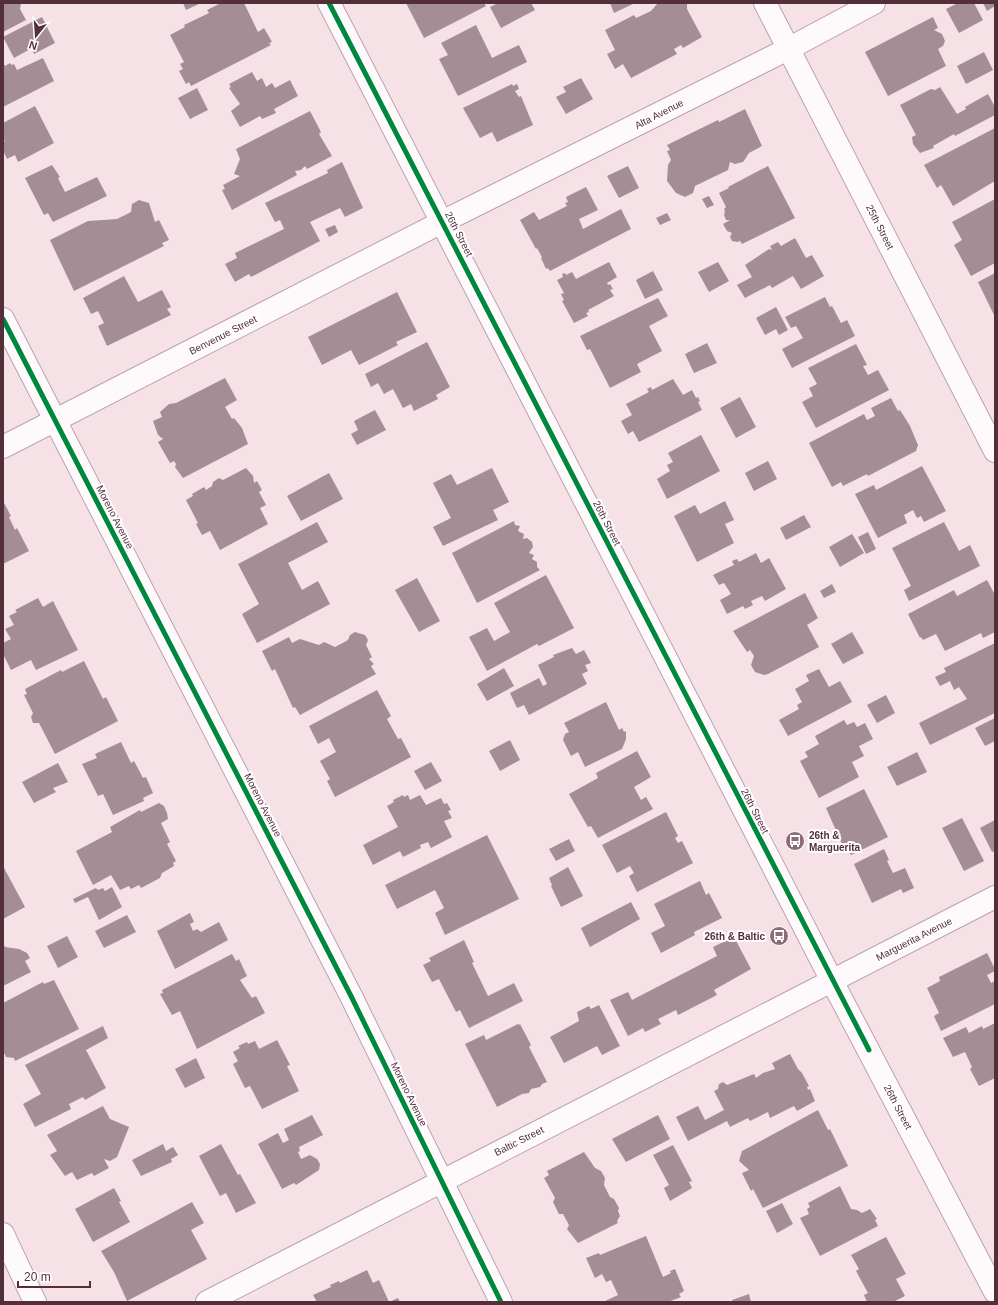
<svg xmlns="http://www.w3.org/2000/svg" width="998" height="1305" font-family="Helvetica,sans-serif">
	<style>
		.building { fill: #a58d95 }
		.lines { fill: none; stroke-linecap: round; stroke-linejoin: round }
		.minor-casing { stroke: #bca3ab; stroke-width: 24 }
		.tertiary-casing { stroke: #bca3ab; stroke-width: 24 }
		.minor { stroke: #fefafb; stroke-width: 22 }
		.tertiary { stroke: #fefafb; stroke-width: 22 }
		.cycleway-casing { stroke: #fff; stroke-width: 8 }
		.cycleway { stroke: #00873e; stroke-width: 5 }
		.labels { text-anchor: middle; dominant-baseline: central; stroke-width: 4; stroke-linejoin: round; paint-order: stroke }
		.street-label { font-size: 10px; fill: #532f3a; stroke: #fff }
		.poi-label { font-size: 10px; font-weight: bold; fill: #532f3a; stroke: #fff; text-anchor: start }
	</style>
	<rect width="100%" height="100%" fill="#f6e1e6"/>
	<!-- building -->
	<path class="building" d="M3 3H21L20 9 26 20 3 32Z
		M183 3H201L186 10Z
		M221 3H244L258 32 264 28 272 42 269 43 271 45 191 86 189 82 186 84 179 71 183 69 180 64 184 62 170 35 185 27 184 25 209 13 207 10Z
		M406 3H484L486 6 424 38Z
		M498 3H531L535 10 501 28 490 7Z
		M610 3H635L614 13Z
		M658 3H687V9L702 37 683 48 681 45 674 49 677 54 631 78 623 64 615 69 607 54 615 50 605 30 634 15 636 18 651 11Z
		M958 3H974L983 20 959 33 946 9Z
		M983 3H995V6L987 11Z
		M42 17 55 43 34 54 32 48 14 58 3 37Z
		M933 17 938 28 934 30 942 34 945 41 943 46 938 49 946 66 888 96 865 52Z
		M476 25 492 58 519 45 527 62 458 96 439 59 448 55 441 43Z
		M984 52 993 70 966 84 957 66Z
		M43 58 54 81 3 107V63L5 66 10 63 12 65 14 64 17 70Z
		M252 72 257 81 262 78 266 87 272 83 275 88 290 80 298 96 274 109 276 113 262 119 260 116 240 127 231 111 240 104 229 88 231 87 229 84Z
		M581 78 593 99 566 114 556 97 566 92 563 87Z
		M512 84 513 86 517 84 519 89 515 91 519 97 521 96 533 125 497 142 492 132 480 138 463 108Z
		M940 87 957 114 966 109 965 107 988 94 995 107V115L955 136 954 134 933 146 934 148 920 153 913 144 912 137 916 135 900 105 931 89 935 90Z
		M197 88 208 110 190 119 178 98Z
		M35 106 54 143 18 162 15 155 7 159 3 150V142L5 141 3 138V123Z
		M745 109 762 146 749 153 743 162 735 164 730 162 728 170 695 186 693 193 685 197 676 193 667 181 668 165 671 160 667 151 670 150 667 145 718 120 719 122Z
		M310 111 321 132 319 134 332 156 307 169 305 166 301 170 295 171 297 175 232 210 222 190 225 189 223 185 240 176 234 174 240 159 236 149Z
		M995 128V181L953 206 941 185 937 188 924 165Z
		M342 162 363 208 345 217 340 208 310 222 320 241 251 277 249 274 235 282 225 264 237 258 235 253 284 229 280 220 275 222 265 203 328 173 327 170Z
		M52 165 60 177 58 178 65 192 97 177 107 196 53 222 48 213 44 215 25 178Z
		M628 166 639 188 619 198 607 176Z
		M768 166 795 218 742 244 740 241 737 242 732 241 730 237 732 233 727 231 723 224 730 220H726L724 215 725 211 724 209 726 207 719 193 729 188 728 187Z
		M586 187 598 210 579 219 583 229 621 209 631 229 550 271 548 268 546 269 541 258 542 257 537 248 536 249 520 220 534 212 539 220 567 206 565 203 568 202 566 197Z
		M709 196 714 205 707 208 702 199Z
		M995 199V263L971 276 954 245 962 240 952 222Z
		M139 200 149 203 155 222 159 220 169 240 162 243 164 246 74 291 50 240 88 221 117 219 131 212 132 204Z
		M667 213 671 220 660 225 656 218Z
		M335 225 338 232 329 237 325 229Z
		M795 238 806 258 812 255 824 276 801 289 793 276 772 288 770 285 745 298 737 285 752 277 745 265 769 249 772 250 770 246 778 242 781 246Z
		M609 262 617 277 607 283 608 285 610 284 613 289 610 290 614 296 588 310 589 312 586 313 588 316 574 323 562 301 564 300 561 294 564 293 557 280 563 277 562 274 565 273 566 275 572 272 576 279Z
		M718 262 729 281 709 292 698 272Z
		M653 271 663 290 645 299 636 280Z
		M995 273V317L978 282Z
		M124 276 138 302 162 290 171 307 167 309 171 315 107 346 98 326 104 323 98 311 91 314 83 298Z
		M397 292 417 332 396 342 398 345 359 365 351 350 322 365 308 337Z
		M825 297 830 307 832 306 841 323 847 320 855 336 792 368 782 349 803 338 796 326 791 328 785 317Z
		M658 298 668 316 649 326 662 351 637 364 641 372 610 388 590 349 587 350 580 336Z
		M776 307 788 330 779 335 776 329 765 335 756 318Z
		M427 342 450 387 436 395 438 399 414 411 411 404 403 408 393 389 384 394 378 383 371 387 365 374Z
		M707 343 717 363 694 373 685 354Z
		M856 344 867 365 863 366 868 375 878 370 889 390 816 428 802 402 813 396 809 388 817 384 808 368Z
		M225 378 237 400 225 407 232 419 234 418 242 428 248 444 183 478 175 467 176 464 174 461 170 463 158 442 163 439 158 435 153 421 162 417 160 412 169 404 176 403Z
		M673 379 683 395 692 390 696 398 698 397 700 401 698 402 702 410 639 442 633 431 628 434 621 421 632 415 626 404 649 392 647 389 651 387 652 390Z
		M740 397 756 427 736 438 720 408Z
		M891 398 898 411 900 410 910 426 918 445 916 451 868 476 867 474 843 486 841 482 832 487 809 443 864 414 867 420 875 416 871 408Z
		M375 410 386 430 357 445 351 434 358 430 354 421Z
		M701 435 720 471 667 499 657 479 670 471 667 465 673 462 668 453Z
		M768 461 777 479 754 491 745 473Z
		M922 466 946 511 924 522 921 516 917 518 913 510 904 515 907 523 878 538 855 494 874 485 876 490Z
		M246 468 253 476 254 483 257 481 262 490 259 492 266 505 260 508 268 524 220 550 210 531 202 535 196 524 198 523 186 500 193 496 192 494 204 487 206 490 212 486 213 482 219 478 223 480Z
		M492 468 509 502 493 510 498 520 443 546 433 527 451 518 433 483 451 474 457 485Z
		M329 473 343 499 301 521 287 496Z
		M3 501 11 516 9 517 15 530 17 528 29 551 3 564Z
		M725 501 734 520 725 524 734 543 697 562 674 516 695 505 700 514Z
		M804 515 811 527 786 540 780 528Z
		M514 521 515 525 520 526 518 531 524 534 523 539 527 538 532 542 533 547 529 553 534 555 532 559 537 562V567L540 570 477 603 452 553Z
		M317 522 328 542 288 563 302 590 318 581 330 604 257 643 242 614 259 604 238 564Z
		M944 522 959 551 970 545 980 566 909 601 904 590 911 586 892 548Z
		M868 532 876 549 866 554 858 537Z
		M852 534 864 553 840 567 829 547Z
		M756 553 761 563 769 558 786 589 765 601 762 596 751 601 753 605 745 609 743 606 727 614 720 600 731 594 724 583 719 585 713 575 734 565 732 561 737 559 739 562Z
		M546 575 574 628 539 646 537 644 487 671 469 637 487 628 494 641 510 632 494 603Z
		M417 578 440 621 419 632 395 590Z
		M987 580 995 595V632L983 638 981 633 945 651 936 634 923 640 921 637 920 638 908 614 954 590 957 596Z
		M832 584 836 592 824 598 820 591Z
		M805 593 818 618 807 625 819 647 768 674 764 675 755 672 751 665 754 656 750 650 747 652 733 631Z
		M38 598 43 607 53 601 78 650 36 670 31 660 11 670 3 654V643L11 639 5 629 14 625 9 616 17 612 15 610Z
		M355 632 365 635 368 640 366 645 372 657 369 659 374 664 371 666 376 674 300 715 295 707 293 708 275 669 272 671 262 651 289 637 292 643 300 639 319 645 324 642 335 647 348 640 350 635Z
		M852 632 864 653 843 664 831 644Z
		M995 643V713L930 745 919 723 967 699 959 687 954 690 950 681 940 686 935 677 946 672 944 668Z
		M572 648 576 654 584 650 591 663 585 665 588 671 582 674 587 684 529 715 524 705 517 708 510 693 539 678 543 686 547 684 538 665 554 657 553 655Z
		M84 661 103 699 106 697 118 721 55 754 39 723H33L31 717 33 713 24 695 27 694 25 689 61 670 62 672Z
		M504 668 514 686 487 701 477 684Z
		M819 669 829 687 840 681 852 702 788 736 779 720 799 709 797 705 802 702 795 689 809 681 806 675Z
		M377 690 391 716 387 719 398 739 401 738 411 757 335 797 327 781 330 779 320 761 336 752 329 738 318 744 309 726Z
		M886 695 895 713 877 723 867 705Z
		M606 702 619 730 622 728 624 732 626 731V739L622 749 585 767 578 752 571 756 563 740 565 734 569 732 564 723Z
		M995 718V741L985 746 975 728Z
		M844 720 847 725 854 722 857 727 865 723 873 739 859 746 864 756 852 762 859 777 819 798 800 761 808 757 805 752 819 744 815 736Z
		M510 740 520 760 500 771 489 751Z
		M121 742 131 763 134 761 143 778 146 777 153 793 143 798 144 801 113 815 103 794 98 796 82 764 97 758 95 754Z
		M637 751 651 777 634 787 641 800 646 797 653 809 598 838 591 826 588 827 569 794 598 778 596 773Z
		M917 752 927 772 897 786 887 767Z
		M431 762 442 781 425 790 414 771Z
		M58 763 68 782 53 788 56 792 34 803 22 782Z
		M864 789 888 837 851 855 845 843 842 844 826 808Z
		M403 795 404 797 408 795 410 800 420 795 426 805 441 798 444 804 447 803 451 810 448 811 452 818 444 821 452 837 431 848 428 842 420 845 421 848 403 857 400 851 373 865 363 845 398 827 387 806 394 802 393 800Z
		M159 803 164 806 167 813 168 819 161 823 170 842 167 844 176 861 173 863 174 866 162 873 160 878 141 888 139 885 131 889 129 886 120 890 111 875 93 885 76 851 112 832 110 827 140 810 141 812Z
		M666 812 678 836 675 838 678 843 682 841 693 863 637 892 629 876 634 873 630 866 617 873 602 845Z
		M962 818 984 861 964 871 942 828Z
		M995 820V851L992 852 980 828Z
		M487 835 519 899 445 935 435 913 444 908 435 890 397 909 385 885Z
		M569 839 575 851 556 861 549 849Z
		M884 849 889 860 887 861 893 873 905 868 914 888 903 893 901 889 872 903 854 864Z
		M3 866 25 907 3 919Z
		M568 867 583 896 561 907 551 886 552 885 549 878Z
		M700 881 706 895 709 893 722 918 694 932 695 935 661 953 651 933 665 926 654 904Z
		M112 887 122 907 99 920 88 897 75 903 73 899 96 888 98 890 103 888 105 891Z
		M631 902 640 919 590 947 581 928Z
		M190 913 194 922 190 924 193 931 197 929 201 932 219 922 228 940 175 969 157 931Z
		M127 915 136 932 104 948 95 931Z
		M67 936 78 957 58 968 47 946Z
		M734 937 751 969 714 990 717 995 678 1015 676 1010 658 1019 661 1024 645 1032 643 1028 628 1036 610 1000 628 992 632 1000 717 956 713 947Z
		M464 940 474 962 472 963 488 996 514 983 523 1001 469 1028 460 1010 456 1012 439 979 432 982 423 965 431 961 429 958Z
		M3 944 5 947 19 949 27 953 30 958 25 961 31 972 3 986Z
		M987 953 995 969V971L987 975 991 983 995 981V1004L941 1031 934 1016 939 1013 927 988 940 981 939 977Z
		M232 954 236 961 239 959 247 976 240 980 252 998 256 996 265 1013 197 1049 180 1011 172 1015 160 994 163 993 162 990Z
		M54 980 79 1029 15 1061 14 1058 6 1057 3 1051V1003L43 982 44 984Z
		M599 1005 620 1046 602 1055 597 1046 564 1063 550 1037 579 1021 577 1012 589 1006 591 1009Z
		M995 1023V1078L979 1086 970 1069 972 1067 965 1052 953 1057 943 1038 966 1027 969 1033 982 1026 983 1029Z
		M518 1024 519 1025 520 1024 531 1045 529 1047 547 1082 542 1084 540 1087 531 1089 529 1093 522 1094 497 1107 465 1044 484 1035 486 1040Z
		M103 1026 108 1038 86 1050 106 1088 85 1100 83 1097 69 1104 71 1109 35 1127 23 1104 41 1094 25 1065Z
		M277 1040 290 1065 287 1066 299 1091 262 1109 250 1086 245 1088 233 1064 238 1061 233 1052 240 1048 238 1046 247 1042 248 1044 255 1041 259 1049Z
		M790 1054 798 1069 802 1073 809 1086 807 1087 808 1090 810 1089 815 1101 797 1111 794 1106 770 1118 768 1112 750 1121 748 1118 730 1127 727 1121 688 1141 676 1117 698 1106 705 1120 724 1110 714 1091 718 1089 719 1084 723 1082 727 1085 754 1074 756 1078 763 1073 775 1069 772 1063Z
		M196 1058 205 1078 185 1088 175 1069Z
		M103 1106 110 1119 129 1127 117 1157 110 1161 104 1159 109 1168 94 1176 92 1173 77 1180 72 1172 65 1176 50 1155 57 1151 47 1135Z
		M818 1110 828 1130 830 1129 848 1166 763 1208 753 1189 751 1191 742 1173 749 1170 739 1161 742 1151Z
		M312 1115 323 1135 299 1147 300 1151 298 1152 301 1159 310 1155 317 1159 320 1164 319 1170 296 1185 294 1183 282 1189 258 1144 278 1133 283 1143 289 1140 284 1129Z
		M658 1115 670 1139 626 1162 612 1139Z
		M163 1144 166 1151 173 1147 178 1155 171 1159 172 1162 141 1176 132 1160Z
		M221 1144 238 1175 240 1174 256 1203 236 1213 226 1193 220 1196 199 1156Z
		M673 1145 692 1181 689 1182 692 1188 670 1201 664 1188 669 1185 653 1155Z
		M584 1152 595 1168 601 1171 605 1178 604 1185 610 1197 614 1199 619 1208 618 1211 620 1216 617 1221 618 1223 578 1243 567 1229 569 1225 563 1214H559L553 1202 555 1198 544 1178 549 1175 547 1171Z
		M840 1186 851 1209 857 1210 862 1213 870 1209 877 1219 875 1220 878 1226 820 1256 800 1218 809 1214 807 1209 810 1207 808 1203Z
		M114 1188 121 1201 119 1202 130 1222 93 1242 75 1209Z
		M192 1202 204 1223 191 1230 207 1259 127 1301 114 1272 101 1251Z
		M782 1203 793 1224 777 1233 766 1211Z
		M646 1236 663 1277 671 1273 670 1271 675 1269 684 1291 679 1294 681 1297 668 1302H603L618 1295 611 1280 606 1282 602 1274 595 1278 586 1258 599 1253 600 1255Z
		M886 1237 906 1274 896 1279 905 1296 893 1302H867L864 1295 868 1293 856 1271 859 1269 851 1255Z
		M367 1270 373 1283 379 1280 389 1302 398 1298 400 1302H317L313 1295 331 1287 330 1285 339 1281 340 1283Z
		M749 1294 751 1302H733L732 1300Z"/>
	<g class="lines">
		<defs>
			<path id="minor" d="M765 3 995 451
				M3 319 351 996 501 1302
				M3 447 442 222 788 49 874 3
				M3 1234 35 1302
				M207 1302 995 897"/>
			<path id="tertiary" d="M329 3 832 981 995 1292"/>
		</defs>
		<!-- minor casing -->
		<use href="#minor" class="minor-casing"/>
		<!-- tertiary casing -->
		<use href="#tertiary" class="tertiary-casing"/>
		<!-- minor -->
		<use href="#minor" class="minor"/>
		<!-- tertiary -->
		<use href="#tertiary" class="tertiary"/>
		<defs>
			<path id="cycleway" d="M329 3 869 1050
				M3 319 351 996 501 1302"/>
		</defs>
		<!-- cycleway casing -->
		<use href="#cycleway" class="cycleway-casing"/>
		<!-- cycleway -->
		<use href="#cycleway" class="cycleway"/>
	</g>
	<!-- icons -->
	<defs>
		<symbol id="bus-disc" viewBox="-11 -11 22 22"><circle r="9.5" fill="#8c6d76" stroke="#fff"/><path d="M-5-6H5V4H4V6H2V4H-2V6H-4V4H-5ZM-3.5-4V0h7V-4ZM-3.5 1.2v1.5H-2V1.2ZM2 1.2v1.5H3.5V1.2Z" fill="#fff"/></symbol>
	</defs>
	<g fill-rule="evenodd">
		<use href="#bus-disc" x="784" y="830" width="22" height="22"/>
		<use href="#bus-disc" x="768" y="925" width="22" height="22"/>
	</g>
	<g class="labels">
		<!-- street labels -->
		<g class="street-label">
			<text transform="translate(659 114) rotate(-27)">Alta Avenue</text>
			<text transform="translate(880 227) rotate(63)">25th Street</text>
			<text transform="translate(459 234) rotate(63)">26th Street</text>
			<text transform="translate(223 335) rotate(-27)">Benvenue Street</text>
			<text transform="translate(115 517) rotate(63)">Moreno Avenue</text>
			<text transform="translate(607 523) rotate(63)">26th Street</text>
			<text transform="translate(263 805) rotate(63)">Moreno Avenue</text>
			<text transform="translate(755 811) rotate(63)">26th Street</text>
			<text transform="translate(914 939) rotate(-27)">Marguerita Avenue</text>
			<text transform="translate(409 1094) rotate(64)">Moreno Avenue</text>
			<text transform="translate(898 1107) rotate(62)">26th Street</text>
			<text transform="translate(519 1141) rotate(-27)">Baltic Street</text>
		</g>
		<!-- poi labels -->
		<g class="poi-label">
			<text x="809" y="835">26th &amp;<tspan x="809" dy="12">Marguerita</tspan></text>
			<text x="765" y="936" text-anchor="end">26th &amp; Baltic</text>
		</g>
	</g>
	<!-- border -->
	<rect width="998" height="1305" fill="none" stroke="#532f3a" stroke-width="8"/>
	<!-- north arrow -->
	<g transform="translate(36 36) rotate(197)" stroke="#ffffff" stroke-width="3" paint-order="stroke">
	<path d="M0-3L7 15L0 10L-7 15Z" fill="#532f3a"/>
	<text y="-6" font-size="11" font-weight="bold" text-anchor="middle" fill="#532f3a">N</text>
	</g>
	<!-- scale -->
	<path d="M18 1281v6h72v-6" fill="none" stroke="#532f3a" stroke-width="2"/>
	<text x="24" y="1281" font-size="12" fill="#532f3a" stroke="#ffffff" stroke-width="3" paint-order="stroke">20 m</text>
</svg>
